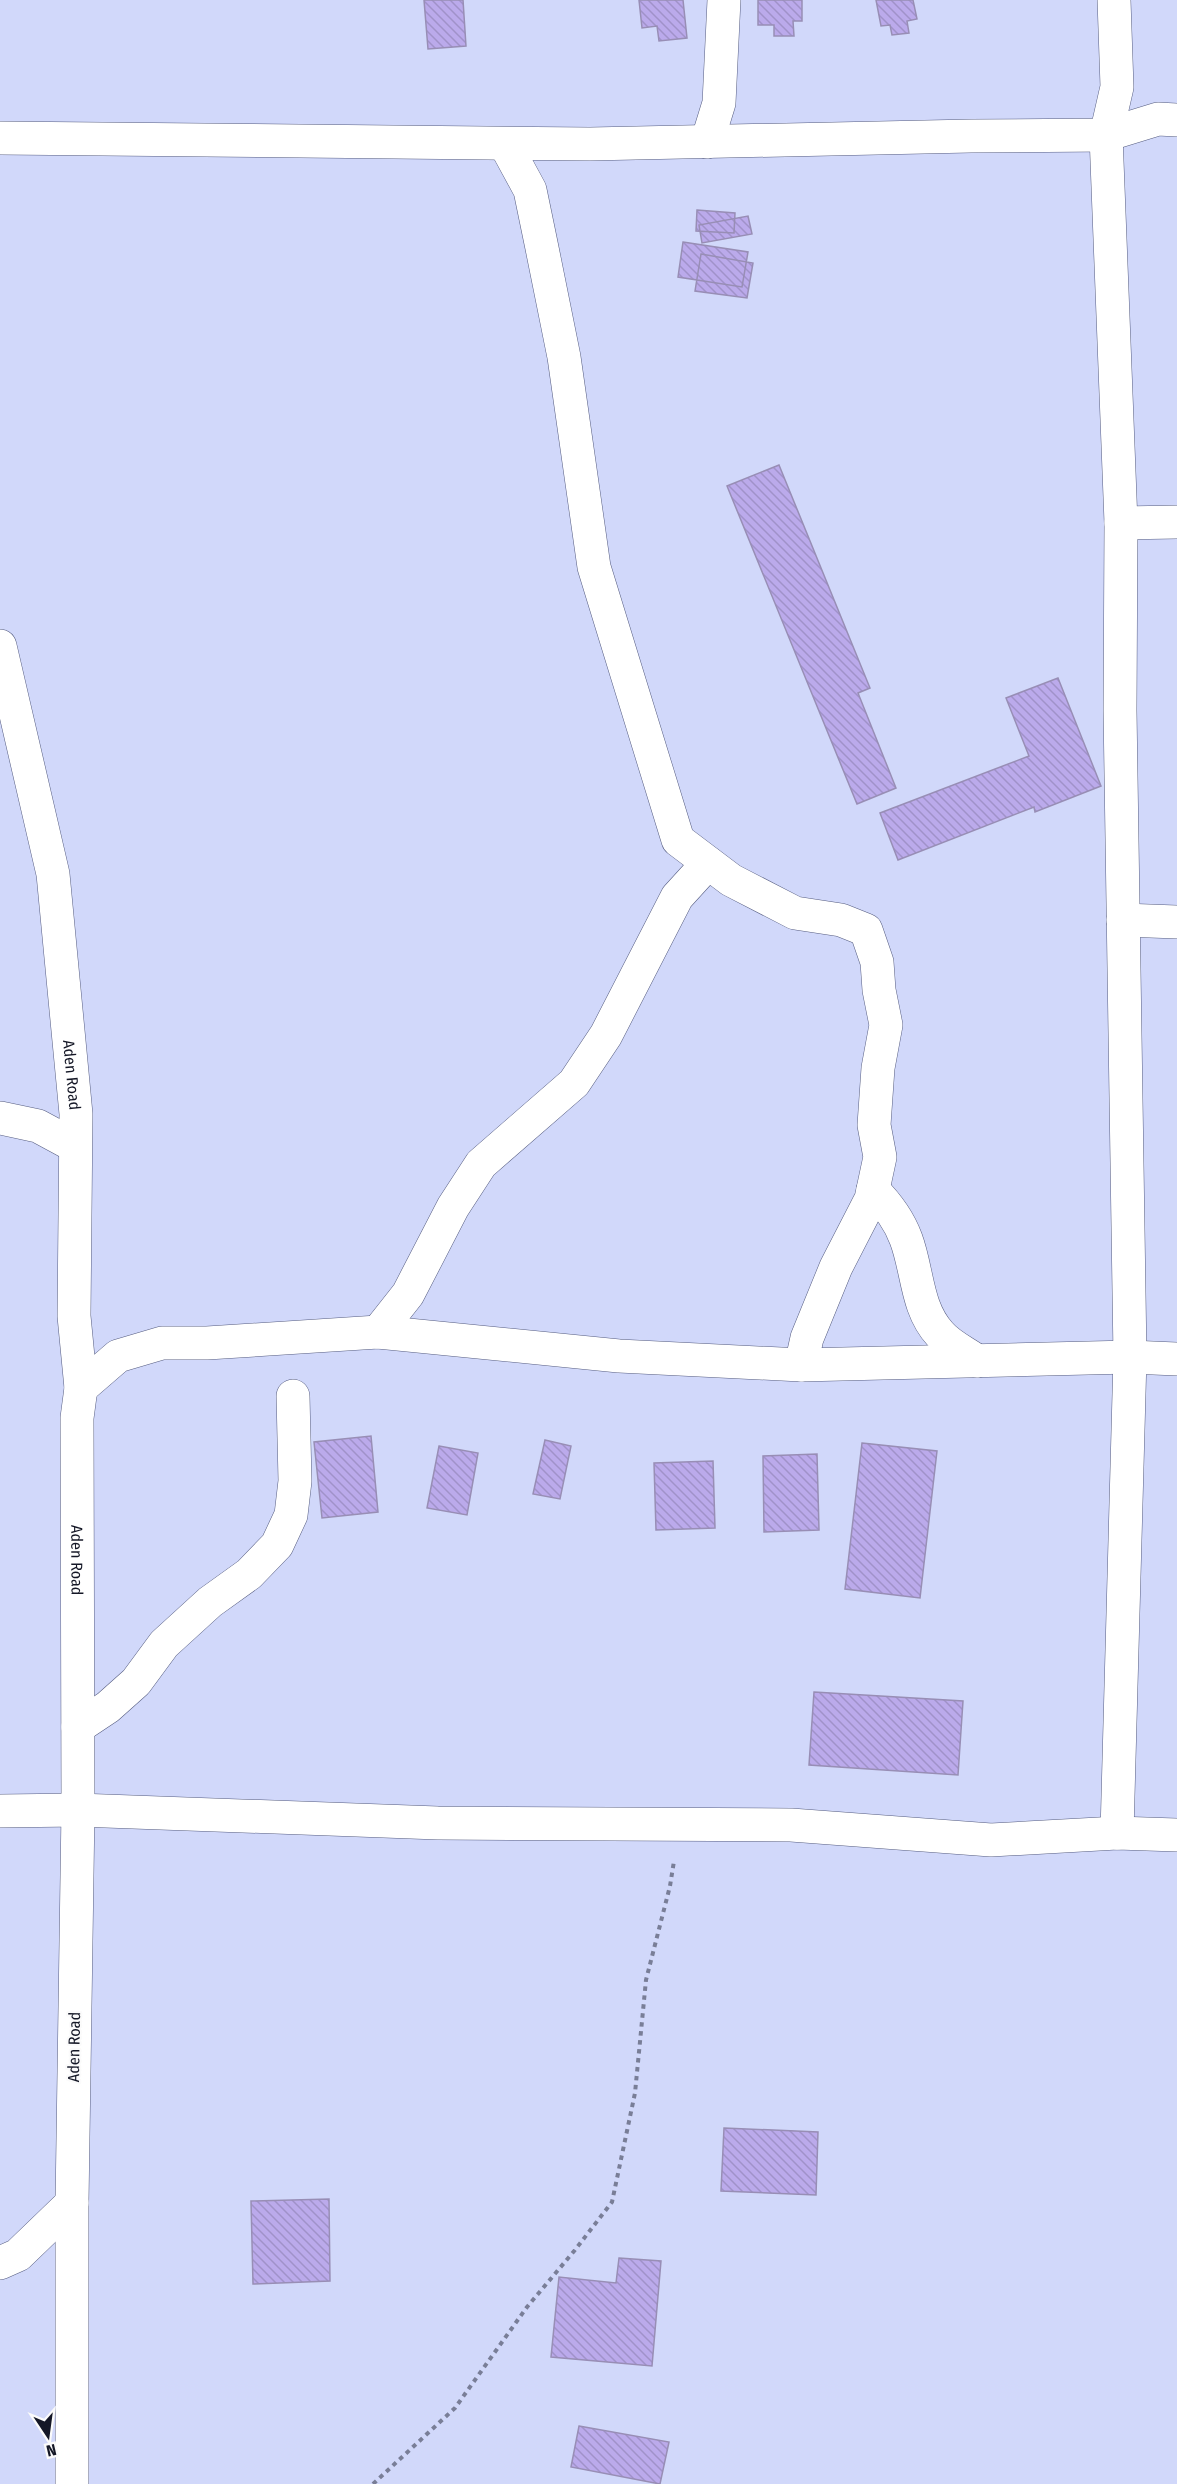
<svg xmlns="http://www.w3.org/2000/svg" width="1177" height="2484" font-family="'Fira Sans Condensed',sans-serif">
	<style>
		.building { fill: url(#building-back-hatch); stroke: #988eb5; stroke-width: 1.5 }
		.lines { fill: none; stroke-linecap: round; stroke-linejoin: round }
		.street-casing { stroke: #565d81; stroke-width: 34 }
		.path { stroke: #797e97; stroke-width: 4; stroke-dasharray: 4.5 4.5; stroke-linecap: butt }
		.street { stroke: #fff; stroke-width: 33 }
		.labels { text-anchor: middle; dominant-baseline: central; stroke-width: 4.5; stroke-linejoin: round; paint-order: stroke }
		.street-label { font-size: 16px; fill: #141726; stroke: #fbfbfb }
	</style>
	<defs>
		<pattern id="building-back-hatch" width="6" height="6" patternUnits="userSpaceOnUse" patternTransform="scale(1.5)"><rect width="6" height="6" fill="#bbaaeb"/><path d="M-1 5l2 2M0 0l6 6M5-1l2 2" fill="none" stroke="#a092c9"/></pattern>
	</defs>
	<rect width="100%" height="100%" fill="#d1d8fa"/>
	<!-- building -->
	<path class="building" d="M424 0H463L466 46 428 49Z
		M639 0H683L687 38 659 41 657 26 642 28Z
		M758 0H802V21H793L794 36H774V25H758Z
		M876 0H913L917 19 907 21 909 33 892 35 890 25 881 26Z
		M697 210 735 213 734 233 696 231Z
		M748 216 752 234 702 243 699 225Z
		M683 242 748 252 742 287 678 277Z
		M701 254 753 263 747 298 695 291Z
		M779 465 870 688 858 693 896 788 857 804 727 486Z
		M1058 678 1101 786 1035 812 1034 807 898 860 880 813 1029 756 1006 698Z
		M371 1436 378 1512 322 1518 314 1442Z
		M545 1440 571 1446 560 1499 533 1494Z
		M862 1443 937 1451 920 1598 845 1589Z
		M439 1446 478 1453 467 1515 427 1508Z
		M817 1454 819 1530 764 1532 763 1456Z
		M713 1461 715 1528 656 1530 654 1463Z
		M814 1692 963 1701 958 1775 809 1765Z
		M724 2128 818 2132 816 2195 721 2191Z
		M329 2199 330 2281 253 2284 251 2201Z
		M619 2258 661 2261 652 2366 551 2357 559 2277 616 2283Z
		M579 2426 669 2442 660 2484 571 2467Z"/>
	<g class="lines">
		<defs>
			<g id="street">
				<path d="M1114 0 1117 87 1106 135 1121 523 1120 710 1130 1357 1117 1833"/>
				<path d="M0 138 590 144 971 136 1106 135 1158 119 1177 120"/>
				<path d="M707 142 719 103 724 0"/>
				<path d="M505 144 530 190 542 248 564 357 594 567 678 840 731 880 795 913 841 920 866 930 877 962 879 990 886 1025 878 1068 874 1125 880 1157 871 1199 836 1267 807 1338 801 1365"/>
				<path d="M1121 523 1177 522"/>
				<path id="s1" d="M0 646 53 874 76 1114 74 1316 81 1388 77 1418 78 1810 72 2203V2484"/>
				<path d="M1123 920 1177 922"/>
				<path d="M0 1118 38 1126 75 1146"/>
				<path d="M873 1190C888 1205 899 1220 906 1239 918 1271 916 1308 940 1334 949 1345 966 1353 977 1361"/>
				<path d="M378 1332 408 1294 453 1207 481 1164 574 1083 606 1035 677 897 708 863"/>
				<path d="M81 1388 118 1356 162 1343H207L378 1332 619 1356 801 1365 1130 1357 1177 1359"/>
				<path d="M78 1727 108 1707 136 1682 164 1644 210 1602 249 1574 277 1545 291 1515 295 1481 293 1396"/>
				<path d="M0 1811 78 1810 438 1823 791 1825 991 1840 1117 1833 1177 1835"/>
				<path d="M0 2263 18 2255 72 2203"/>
			</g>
		</defs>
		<!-- street casing -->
		<use href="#street" class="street-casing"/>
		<!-- path -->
		<path class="path" d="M373 2484 455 2408 527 2307 575 2250 612 2202 635 2093 646 1980 670 1886 674 1861"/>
		<!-- street -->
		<use href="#street" class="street"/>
	</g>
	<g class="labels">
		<!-- street labels -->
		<g class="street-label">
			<text stroke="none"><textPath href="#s1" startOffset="436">Aden Road</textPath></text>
			<text stroke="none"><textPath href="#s1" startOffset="922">Aden Road</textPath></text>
			<text transform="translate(74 2047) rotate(-89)">Aden Road</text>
		</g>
	</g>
	<!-- north arrow -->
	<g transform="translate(48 2436) rotate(167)" stroke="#fbfbfb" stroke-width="4.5" paint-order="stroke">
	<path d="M0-4.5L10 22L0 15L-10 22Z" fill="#141726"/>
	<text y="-9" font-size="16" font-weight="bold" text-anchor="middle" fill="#141726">N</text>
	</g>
</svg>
